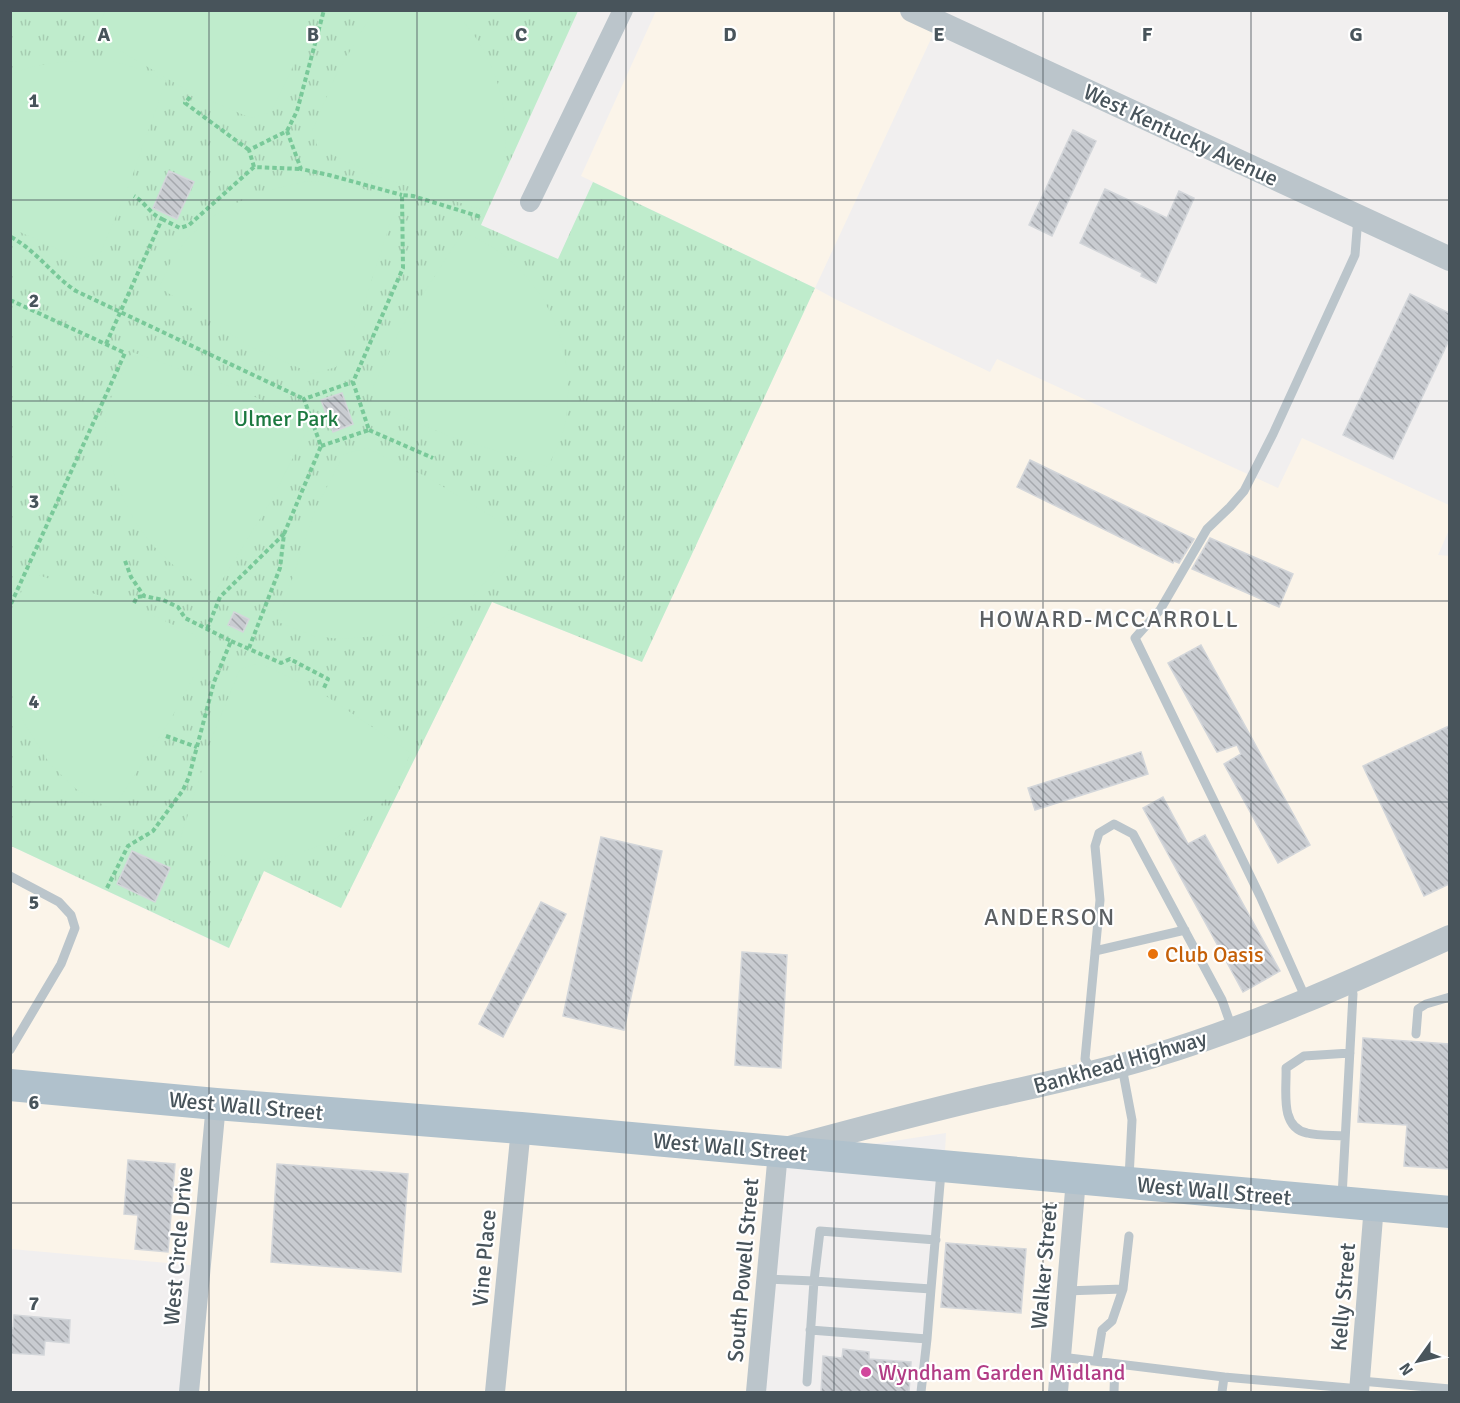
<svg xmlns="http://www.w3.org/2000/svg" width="1460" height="1403" font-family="Signika,sans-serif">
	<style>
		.commercial { fill: #fbf4e9 }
		.grass { fill: url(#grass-tufts) }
		.garden { fill: #bfeccc }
		.building { fill: url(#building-back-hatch); stroke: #d3d6da; stroke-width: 1.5 }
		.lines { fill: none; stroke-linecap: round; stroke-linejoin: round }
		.path { stroke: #79c999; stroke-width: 4; stroke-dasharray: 4.5 3; stroke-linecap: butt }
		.service { stroke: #bbc5cb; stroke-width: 9 }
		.minor { stroke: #bbc5cb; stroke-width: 20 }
		.tertiary { stroke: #bbc5cb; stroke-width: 24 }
		.primary { stroke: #b0c1cc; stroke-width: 32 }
		.grid { fill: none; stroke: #48545b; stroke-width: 1.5; stroke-opacity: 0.55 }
		.food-dot { fill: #e8710a; stroke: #fff; stroke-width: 2 }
		.hotel-dot { fill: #d1479c; stroke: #fff; stroke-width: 2 }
		.labels { text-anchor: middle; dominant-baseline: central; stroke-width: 4.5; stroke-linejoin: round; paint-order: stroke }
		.street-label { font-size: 22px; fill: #48545b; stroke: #fff }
		.park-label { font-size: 22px; fill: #1c7940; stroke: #fff }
		.food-label { font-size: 22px; fill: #c56008; stroke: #fff; text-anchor: start }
		.hotel-label { font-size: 22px; fill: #b23c85; stroke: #fff; text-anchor: start }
		.neighbourhood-label { font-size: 24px; letter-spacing: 1.5px; fill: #5c6063; stroke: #fff }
		.grid-label { font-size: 20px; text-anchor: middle; font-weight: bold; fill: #48545b; stroke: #fff; stroke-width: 4.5; stroke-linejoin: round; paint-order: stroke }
	</style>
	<defs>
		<pattern id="grass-tufts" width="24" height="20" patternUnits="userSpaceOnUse" patternTransform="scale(1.5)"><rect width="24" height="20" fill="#bfeccc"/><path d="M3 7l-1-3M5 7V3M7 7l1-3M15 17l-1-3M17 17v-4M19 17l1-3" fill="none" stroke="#a6ccb1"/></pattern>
		<pattern id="building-back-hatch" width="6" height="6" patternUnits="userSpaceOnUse" patternTransform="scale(1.5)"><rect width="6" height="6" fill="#c9ccd1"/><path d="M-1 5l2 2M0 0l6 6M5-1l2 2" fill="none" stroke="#a5a8ad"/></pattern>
	</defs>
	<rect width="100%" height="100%" fill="#f1efef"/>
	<!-- commercial -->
	<path class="commercial" d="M656 11H944L815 288 835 299 990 372 997 359 1278 488 1302 438 1449 505V530L1438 555 1450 556 1449 1392H925L942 1208 946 1133 814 1153 775 1150 752 1392H190L201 1266 11 1249V846L228 948 264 871 341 908 492 602 642 662 815 288 581 176Z"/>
	<!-- grass -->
	<path class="grass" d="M11 11H578L481 225 558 259 593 182 815 288 642 662 492 602 341 908 264 871 229 948 11 846Z"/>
	<!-- garden -->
	<path class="garden" d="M105 11V10L311 11 290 74 271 112 251 118 192 93 95 36Z
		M374 11H454C490 48 509 97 505 149 503 171 493 191 486 211L382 178 318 148 312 131 337 73Z
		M82 61H113L142 70 166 81 129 185 100 254 80 259 11 228 10 75C33 64 58 62 82 61Z
		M308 181C338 183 369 187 397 202L361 313 336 367 313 374 251 347 159 287C164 278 168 267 173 258 206 208 252 193 308 181Z
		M463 232C540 263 580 343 565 424 562 439 554 453 548 467L449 436 380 407 373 387 400 330Z
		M132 352 237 389 295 415 305 434 271 501 214 593C163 564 132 530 114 474 109 455 104 434 106 415 107 403 126 365 132 352Z
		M367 448 427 477 519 533 501 564 467 603 425 629 402 634 341 639 314 636 278 622 315 510 344 454Z
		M29 572 137 608 195 635 205 655 171 719 112 810 76 789 50 764 24 723 12 695 11 630 14 611Z
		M260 663 323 694 411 753C405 765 400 780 392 791 359 837 285 869 228 857 212 853 196 846 180 840L213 735 240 669Z"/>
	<!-- building -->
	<path class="building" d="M1073 130 1096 141 1052 236 1029 225Z
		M169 171 194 182 177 219 153 208Z
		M1105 189 1167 218 1179 191 1194 198 1156 283 1141 276 1142 273 1080 243Z
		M1410 294 1449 313V340L1393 459 1343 435Z
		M342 393 353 424 333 432 321 400Z
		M1030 460 1194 539 1179 563 1174 561 1173 563 1017 487Z
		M1210 538 1293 574 1279 607 1192 569Z
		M234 612 249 619 243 632 228 625Z
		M1201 645 1310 845 1278 863 1224 764 1241 754 1237 745 1217 752 1168 663Z
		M1449 726V884L1424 896 1363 766Z
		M1141 752 1148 774 1035 810 1028 788Z
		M1163 797 1188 844 1205 835 1280 971 1243 992 1143 808Z
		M601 837 662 851 624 1030 563 1016Z
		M132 851 170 868 155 902 117 884Z
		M541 902 566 914 503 1037 479 1024Z
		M742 952 787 955 781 1068 735 1065Z
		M1363 1038 1449 1044V1169L1404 1166 1407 1125 1358 1122Z
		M128 1160 175 1164 168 1252 135 1249 138 1215 124 1214Z
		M277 1164 408 1174 401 1272 271 1262Z
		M946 1243 1026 1249 1021 1313 941 1307Z
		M14 1315 70 1320 69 1343 45 1341 44 1355 10 1353V1327L13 1328Z
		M843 1349 869 1352V1359L911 1362 909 1392H821L823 1356 842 1358Z"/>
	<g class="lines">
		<!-- path -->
		<path class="path" d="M190 97 185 103 249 150
			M287 131 297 111 324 10
			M254 167 249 150 287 131 301 169 329 175 402 195
			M162 219 180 228 189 225 254 167 301 169
			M11 237C37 251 52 275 76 291L304 399
			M10 300 125 353 10 606
			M106 344 162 219C150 214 146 203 134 196
			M369 430 433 458
			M321 446 369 430 353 382 403 268 402 195 413 196 481 217
			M284 534 321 446 304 399 353 382
			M134 603 137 597 144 596
			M207 629 220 597 284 534 280 568 249 648
			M231 641 281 663 290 659 328 679 323 690
			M166 736 197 747
			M107 888 128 846 153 831 183 790 189 777 214 682 231 641 185 618 178 607 163 600 144 596 131 577 124 558"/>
		<!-- service -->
		<path class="service" d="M10 876 59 902 71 915 75 928 61 964 10 1050
			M1095 951 1185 930
			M1306 999 1260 896 1135 638 1160 610 1207 529 1230 507 1244 491 1273 434 1355 255 1358 217
			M1416 1034 1418 1009 1426 1004 1450 997
			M1122 1067 1132 1120 1129 1178
			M1092 1072 1085 1059 1100 900 1095 846 1099 833 1114 824 1133 834 1222 1000 1232 1028
			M1345 1136C1333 1135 1319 1136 1307 1133 1279 1127 1287 1090 1286 1068L1304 1056 1350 1053
			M1342 1197 1353 994 1349 984
			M936 1240 820 1231 814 1281 931 1289 941 1172
			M766 1279 814 1281 807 1382
			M1065 1291 1123 1289 1129 1236
			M810 1330 927 1339 931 1289
			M1061 1357 1224 1377 1360 1389
			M1097 1360 1102 1330 1112 1321 1123 1289
			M1361 1381 1450 1389
			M921 1392 927 1339
			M1114 1392 1115 1364
			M1222 1392 1224 1377"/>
		<!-- minor -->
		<path class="minor" d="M530 202 623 10
			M189 1392 216 1104
			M495 1392 521 1128
			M756 1392 778 1152
			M1058 1392 1076 1179
			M1359 1392 1374 1205"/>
		<!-- tertiary -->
		<path class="tertiary" d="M912 10 1450 259
			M789 1148C859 1129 929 1110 1000 1094 1050 1083 1101 1072 1150 1057 1254 1026 1351 982 1450 937"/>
		<!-- primary -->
		<path class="primary" d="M10 1085 216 1104 521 1128 1450 1212"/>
	</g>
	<!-- grid -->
	<path class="grid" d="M209 10V1392M417 10V1392M626 10V1392M834 10V1392M1043 10V1392M1251 10V1392M10 200H1450M10 401H1450M10 601H1450M10 802H1450M10 1002H1450M10 1203H1450"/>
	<!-- markers -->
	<circle class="food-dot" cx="1153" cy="954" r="6"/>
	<circle class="hotel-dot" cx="866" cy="1372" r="6"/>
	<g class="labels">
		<!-- street labels -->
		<g class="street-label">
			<text transform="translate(1181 135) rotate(25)">West Kentucky Avenue</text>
			<text transform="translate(1120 1062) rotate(-16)">Bankhead Highway</text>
			<text transform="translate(246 1106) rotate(5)">West Wall Street</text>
			<text transform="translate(730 1147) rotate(5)">West Wall Street</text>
			<text transform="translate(1214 1191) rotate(5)">West Wall Street</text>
			<text transform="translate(178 1246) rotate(-85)">West Circle Drive</text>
			<text transform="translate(484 1258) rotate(-85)">Vine Place</text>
			<text transform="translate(1044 1266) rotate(-85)">Walker Street</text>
			<text transform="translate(743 1270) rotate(-85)">South Powell Street</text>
			<text transform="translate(1343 1297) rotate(-85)">Kelly Street</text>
		</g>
		<!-- park labels -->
		<g class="park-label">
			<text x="286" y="418">Ulmer Park</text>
		</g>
		<!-- food labels -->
		<g class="food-label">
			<text x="1165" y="954">Club Oasis</text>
		</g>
		<!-- hotel labels -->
		<g class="hotel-label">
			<text x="878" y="1372">Wyndham Garden Midland</text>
		</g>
		<!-- neighbourhood labels -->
		<g class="neighbourhood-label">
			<text x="1109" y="619">HOWARD-MCCARROLL</text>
			<text x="1050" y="917">ANDERSON</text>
		</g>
	</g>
	<g class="grid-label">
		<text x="104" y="41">A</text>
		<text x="313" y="41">B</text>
		<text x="521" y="41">C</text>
		<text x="730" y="41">D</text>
		<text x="939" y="41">E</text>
		<text x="1147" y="41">F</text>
		<text x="1356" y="41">G</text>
		<text x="34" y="107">1</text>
		<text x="34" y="307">2</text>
		<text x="34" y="508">3</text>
		<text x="34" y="708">4</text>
		<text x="34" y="909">5</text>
		<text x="34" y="1109">6</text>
		<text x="34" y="1310">7</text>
	</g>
	<!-- border -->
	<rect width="1460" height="1403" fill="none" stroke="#48545b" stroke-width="24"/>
	<!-- north arrow -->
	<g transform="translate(1418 1361) rotate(236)" stroke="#ffffff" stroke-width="4.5" paint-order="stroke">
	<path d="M0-4.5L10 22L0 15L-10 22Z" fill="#48545b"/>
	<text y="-9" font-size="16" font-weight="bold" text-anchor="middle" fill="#48545b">N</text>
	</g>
</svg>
